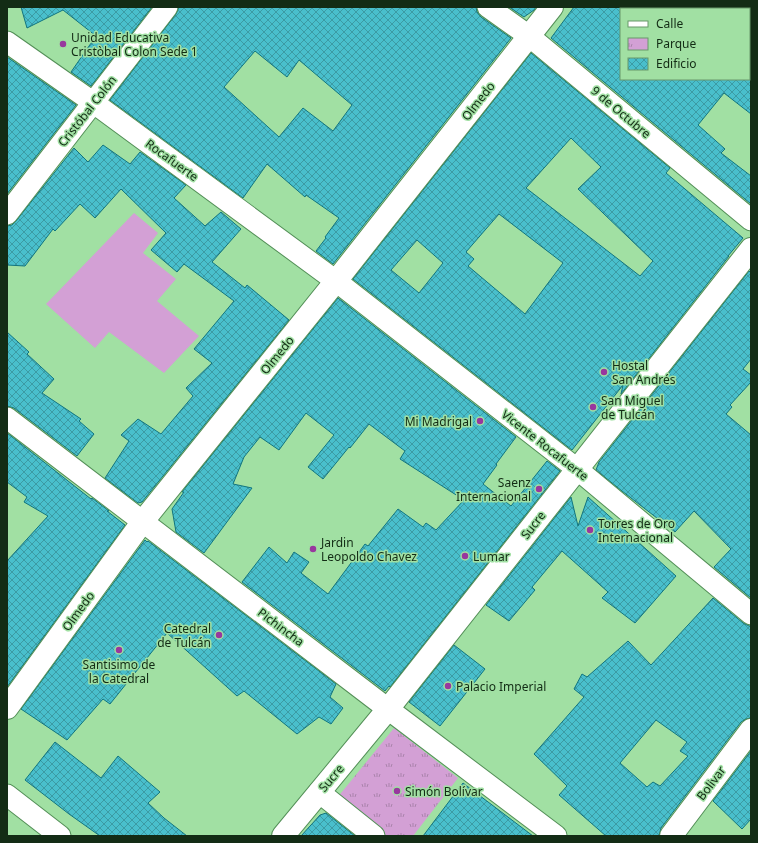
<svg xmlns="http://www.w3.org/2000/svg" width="758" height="843" font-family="'Noto Sans',sans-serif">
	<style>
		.green { fill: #d3a0d5 }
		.park { fill: url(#park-tufts) }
		.building { fill: url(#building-cross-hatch); stroke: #11757f; fill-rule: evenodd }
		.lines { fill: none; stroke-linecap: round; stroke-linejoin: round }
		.street-casing { stroke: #538f57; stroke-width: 23 }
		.secondary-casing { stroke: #538f57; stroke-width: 24 }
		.primary-casing { stroke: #538f57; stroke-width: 24 }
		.street { stroke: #fff; stroke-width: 21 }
		.secondary { stroke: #fff; stroke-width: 22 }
		.primary { stroke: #fff; stroke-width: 22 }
		.poi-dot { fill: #98379e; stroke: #a1e0a3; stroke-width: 1.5 }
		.labels { text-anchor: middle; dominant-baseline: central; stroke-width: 3; stroke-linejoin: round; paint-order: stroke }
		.poi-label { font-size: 12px; fill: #132c15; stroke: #a1e0a3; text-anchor: start }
		.street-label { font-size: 12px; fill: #132c15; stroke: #a1e0a3 }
	</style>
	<defs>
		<pattern id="park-tufts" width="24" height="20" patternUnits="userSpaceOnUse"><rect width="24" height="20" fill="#d3a0d5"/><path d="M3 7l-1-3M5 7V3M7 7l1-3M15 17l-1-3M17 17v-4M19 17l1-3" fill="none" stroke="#aa83ac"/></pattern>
		<pattern id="building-cross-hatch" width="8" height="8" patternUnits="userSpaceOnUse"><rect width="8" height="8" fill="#49bfcc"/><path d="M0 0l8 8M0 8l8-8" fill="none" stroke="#3c9ba4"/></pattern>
	</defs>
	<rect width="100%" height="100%" fill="#a1e0a3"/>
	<!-- green -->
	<path class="green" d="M134 213 158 233 143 253 176 279 157 301 199 336 164 373 109 332 95 348 46 304Z"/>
	<!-- park -->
	<path class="park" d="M394 728 458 778 413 836H385L368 822 337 798Z"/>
	<!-- building -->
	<path class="building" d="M21 7H152L91 86 71 72 96 36 63 10 27 28Z
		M179 7H476L477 12 481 17 511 38 333 264 316 251 326 238 325 237 339 218 306 195 305 197 267 164 243 198 110 100 176 14ZM255 51 287 77 299 60 352 105 333 131 303 108 279 137 224 87Z
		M509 7H536L534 10 524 17Z
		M574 7H621V79H751V114L724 93 698 125 725 149 721 153 751 176V204L551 38Z
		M531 53 670 168 666 173 743 238 728 256H729L621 394 623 385 572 450 353 279ZM571 138 601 167 578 189 653 261 640 276 526 188ZM499 214 563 263 525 314 468 266 474 259 466 252ZM417 240 443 263 419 293 391 270Z
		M7 57 76 105 7 194Z
		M103 145 130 164 140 152 186 185 174 198 205 226 221 212 241 229 212 262 245 288 247 285 289 320 142 502 138 503 105 478 129 441 121 435 138 419 161 434 193 396 186 388 212 363 194 349 234 301 184 264 177 272 151 250 166 233 121 189 95 218 80 204 55 231 53 229 25 266 7 265V226L12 225 16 221 74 148 88 162Z
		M749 271 751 273V359L743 369 751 375V382L730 405 732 407 726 414 751 435V598L714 567 731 549 694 511 675 532 622 491 596 470 599 462Z
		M338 298 516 437 496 464 497 465 483 484 511 506 547 461 560 471 390 687 389 686 385 691 242 582 269 547 287 563 294 552 309 562 301 573 328 594 365 544 368 546 398 509 423 527 426 523 436 530 464 500 400 459 405 451 369 424 350 448 349 447 323 479 308 467 334 435 306 413 279 450 260 437 244 457 233 484 252 488 204 553 176 532 172 509 184 492H182Z
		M7 332 29 352 27 354 54 379 42 393 81 419 79 421 94 434 77 456 14 408 7 406Z
		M7 433 91 499 92 498 109 511H107L125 525 7 687V561L48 516 24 502 27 497 7 482Z
		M571 497 578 526 588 497 676 576 635 623 602 598 608 592 562 551 532 587 535 590 509 621 486 605Z
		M145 540 147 542 148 541 336 684 330 697 343 708 331 724 319 717 297 734 244 691 237 696 167 633 110 704 103 699 67 740 21 709Z
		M713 598 743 623 749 626H751V718L746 719 741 722 661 828 659 836H606L559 795 567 786 534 754 584 697 574 689 582 674 587 677 628 641 651 665ZM656 720 687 742 680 751 688 756 660 786 653 782 647 787 620 763Z
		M454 645 485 669 440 726 409 702Z
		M55 742 101 778 118 756 160 792 148 803 164 818 187 836H100L69 814 25 780Z
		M751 751V819L742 829 713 801Z
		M463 783 533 836H423Z
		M326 813 355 836H301L320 815Z"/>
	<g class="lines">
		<defs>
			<path id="street" d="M488 7 529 36 751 220
				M7 42 94 103 336 281 577 469 751 614
				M7 214 167 7
				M7 418 388 709 556 836
				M319 792 374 836
				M7 795 60 836"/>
			<path id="secondary" d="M7 708 143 521 336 281 552 7"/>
			<path id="primary" d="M283 836 388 709 751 249
				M671 836 751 730"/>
		</defs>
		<!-- street casing -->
		<use href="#street" class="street-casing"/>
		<!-- secondary casing -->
		<use href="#secondary" class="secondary-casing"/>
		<!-- primary casing -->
		<use href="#primary" class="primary-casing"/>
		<!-- street -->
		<use href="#street" class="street"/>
		<!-- secondary -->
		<use href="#secondary" class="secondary"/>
		<!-- primary -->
		<use href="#primary" class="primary"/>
	</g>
	<!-- markers -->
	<g class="poi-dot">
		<circle cx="63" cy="44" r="4"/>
		<circle cx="604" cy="372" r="4"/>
		<circle cx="593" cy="407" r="4"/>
		<circle cx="480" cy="421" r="4"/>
		<circle cx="539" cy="489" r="4"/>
		<circle cx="590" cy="530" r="4"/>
		<circle cx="313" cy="549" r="4"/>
		<circle cx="465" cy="556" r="4"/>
		<circle cx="219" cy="635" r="4"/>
		<circle cx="119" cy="650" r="4"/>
		<circle cx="448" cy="686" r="4"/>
		<circle cx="397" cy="791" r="4"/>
	</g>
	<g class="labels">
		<!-- poi labels -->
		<g class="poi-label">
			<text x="71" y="37">Unidad Educativa<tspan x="71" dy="14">Cristòbal Colon Sede 1</tspan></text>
			<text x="612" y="365">Hostal<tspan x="612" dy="14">San Andrés</tspan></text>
			<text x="601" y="400">San Miguel<tspan x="601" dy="14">de Tulcán</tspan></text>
			<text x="472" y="421" text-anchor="end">Mi Madrigal</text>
			<text x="531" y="482" text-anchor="end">Saenz<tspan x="531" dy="14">Internacional</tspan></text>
			<text x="598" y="523">Torres de Oro<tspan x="598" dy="14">Internacional</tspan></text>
			<text x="321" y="542">Jardin<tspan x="321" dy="14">Leopoldo Chavez</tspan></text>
			<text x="473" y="556">Lumar</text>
			<text x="211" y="628" text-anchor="end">Catedral<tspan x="211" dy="14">de Tulcán</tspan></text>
			<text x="119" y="664" text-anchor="middle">Santisimo de<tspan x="119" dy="14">la Catedral</tspan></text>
			<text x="456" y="686">Palacio Imperial</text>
			<text x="405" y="791">Simón Bolívar</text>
		</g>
		<!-- street labels -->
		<g class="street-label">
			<text transform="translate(478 101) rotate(-52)">Olmedo</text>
			<text transform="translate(87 111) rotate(-52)">Cristóbal Colón</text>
			<text transform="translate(621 112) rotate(40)">9 de Octubre</text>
			<text transform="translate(172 160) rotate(36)">Rocafuerte</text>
			<text transform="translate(277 355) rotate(-51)">Olmedo</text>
			<text transform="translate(545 445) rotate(38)">Vicente Rocafuerte</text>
			<text transform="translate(533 525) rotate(-52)">Sucre</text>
			<text transform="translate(78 611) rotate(-54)">Olmedo</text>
			<text transform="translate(281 627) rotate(37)">Pichincha</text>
			<text transform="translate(331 778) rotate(-50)">Sucre</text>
			<text transform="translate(711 783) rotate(-53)">Bolivar</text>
		</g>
	</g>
	<!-- border -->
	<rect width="758" height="843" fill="none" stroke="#132c15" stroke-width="16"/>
	<!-- legend -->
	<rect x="620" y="8" width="130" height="72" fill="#a1e0a3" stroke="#68986a"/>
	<rect x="628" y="21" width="20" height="6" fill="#ffffff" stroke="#68986a"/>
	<text x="656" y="28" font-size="12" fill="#132c15">Calle</text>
	<rect x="628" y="38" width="20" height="12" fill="url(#park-tufts)" stroke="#68986a"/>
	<text x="656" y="48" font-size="12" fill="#132c15">Parque</text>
	<rect x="628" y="58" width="20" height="12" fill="url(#building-cross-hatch)" stroke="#68986a"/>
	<text x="656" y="68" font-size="12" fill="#132c15">Edificio</text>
</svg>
